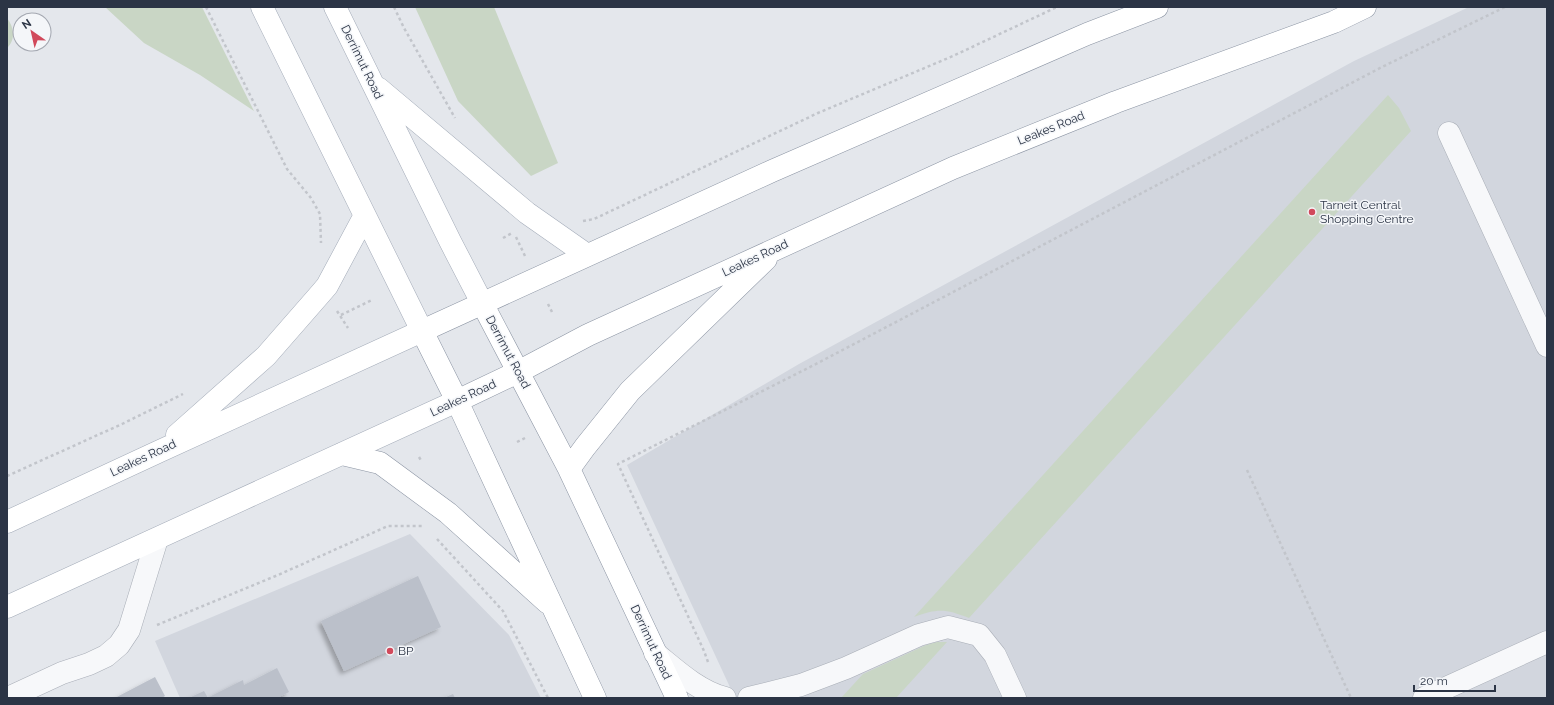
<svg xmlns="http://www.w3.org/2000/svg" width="1554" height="705" font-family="Raleway,sans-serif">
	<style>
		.built { fill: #d2d6de }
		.green { fill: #c9d6c5 }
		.building { fill: #bbc0ca; filter: url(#shadow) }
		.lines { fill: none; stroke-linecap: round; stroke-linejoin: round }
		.minor-casing { stroke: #a9aeb7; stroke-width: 23 }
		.major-casing { stroke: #a3abb8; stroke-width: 23 }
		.highway-casing { stroke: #8b94a3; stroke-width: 23 }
		.path { stroke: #c2c5cb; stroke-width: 2.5; stroke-dasharray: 3 3; stroke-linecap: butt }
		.minor { stroke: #f7f8fa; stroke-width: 22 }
		.major { stroke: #fff; stroke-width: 22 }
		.highway { stroke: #fff; stroke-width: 22 }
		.poi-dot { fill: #d1495b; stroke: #f4f6f9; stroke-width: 1.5 }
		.labels { text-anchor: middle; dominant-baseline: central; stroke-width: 3; stroke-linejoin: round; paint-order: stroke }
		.street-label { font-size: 12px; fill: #2b3445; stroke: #f4f6f9 }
		.poi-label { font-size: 12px; fill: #2b3445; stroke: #f4f6f9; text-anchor: start }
	</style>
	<defs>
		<filter id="shadow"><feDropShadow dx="-3.5" dy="3.5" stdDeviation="2" flood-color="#0004"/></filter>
	</defs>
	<rect width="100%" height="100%" fill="#e4e7ec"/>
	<!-- built -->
	<path class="built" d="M1469 7H1547V698H735L627 465 799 364 1354 61Z
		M410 534 509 635 541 698H180L155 641Z"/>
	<!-- green -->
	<path class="green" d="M105 7H202L254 111 200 75 144 43Z
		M415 7H494L558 163 531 176 458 101Z
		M7 18C14 27 16 40 7 48Z
		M1388 95 1399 108 1411 131 969 618C946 609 938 608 914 617Z
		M937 642H947L896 698H841L863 674 926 645Z"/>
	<!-- building -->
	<path class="building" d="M418 576 441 627 344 671 321 621Z
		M277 668 289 692 277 698H212L211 696 243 680 244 685Z
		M155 677 165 696 162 698H115Z
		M204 691 208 698H189Z
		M453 694 455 698H444Z"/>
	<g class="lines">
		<defs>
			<path id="minor" d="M1449 133 1547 346
				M655 653C676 670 698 691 725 698
				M8 698 62 673 89 664 106 656 119 645 129 630 157 539
				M749 698 801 685 846 668 919 635 948 627 979 635 995 655 1015 698
				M1424 698 1547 642"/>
			<path id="major" d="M335 7 450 241 482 303
				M378 88 527 213 587 255
				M177 435 266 356 321 293 327 286 364 217
				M7 522 160 451 422 331 262 7
				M7 607 457 401"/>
			<path id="highway" d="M482 303 569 469 677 698
				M457 401 518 372 588 335 953 168 1116 102 1334 22 1365 7
				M342 454 380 463 448 513 548 603
				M569 469 585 447 630 391 766 259
				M595 698 457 401 422 331 772 171 1087 34 1157 7"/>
		</defs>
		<!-- minor casing -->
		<use href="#minor" class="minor-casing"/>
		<!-- major casing -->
		<use href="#major" class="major-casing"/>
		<!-- highway casing -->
		<use href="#highway" class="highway-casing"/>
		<!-- path -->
		<path class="path" d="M206 7 287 169 311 198 320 214 321 243
			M394 7 404 28 455 118
			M583 221 594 219 818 113 953 56 1057 7
			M516 237 525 256
			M503 238 512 233
			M548 304 552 312
			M337 311 348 328
			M341 315 372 300
			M517 442 525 438
			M419 457 422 462
			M1247 470 1351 698
			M7 476 122 424 183 394
			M437 539 503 611 548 698
			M157 625 278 575 388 526H422
			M708 662 704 651 618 464 814 365 1382 67 1505 7"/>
		<!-- minor -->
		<use href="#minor" class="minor"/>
		<!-- major -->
		<use href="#major" class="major"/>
		<!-- highway -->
		<use href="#highway" class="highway"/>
	</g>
	<!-- markers -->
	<g class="poi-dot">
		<circle cx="1312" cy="212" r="4"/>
		<circle cx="390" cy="651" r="4"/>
	</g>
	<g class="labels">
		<!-- street labels -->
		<g class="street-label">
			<text transform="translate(362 62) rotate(64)">Derrimut Road</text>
			<text transform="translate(1051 128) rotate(-22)">Leakes Road</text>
			<text transform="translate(755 258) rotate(-25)">Leakes Road</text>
			<text transform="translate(508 352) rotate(62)">Derrimut Road</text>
			<text transform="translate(463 398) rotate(-25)">Leakes Road</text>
			<text transform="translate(143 458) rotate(-25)">Leakes Road</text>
			<text transform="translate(651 642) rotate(65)">Derrimut Road</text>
		</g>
		<!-- poi labels -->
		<g class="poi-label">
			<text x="1320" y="205">Tarneit Central<tspan x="1320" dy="14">Shopping Centre</tspan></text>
			<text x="398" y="651">BP</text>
		</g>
	</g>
	<!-- border -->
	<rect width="1554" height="705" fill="none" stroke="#2b3445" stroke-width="16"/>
	<!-- north arrow -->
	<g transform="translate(32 32) rotate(326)"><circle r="19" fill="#f4f6f9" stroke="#a4a8b1"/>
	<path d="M0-3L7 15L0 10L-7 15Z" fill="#d1495b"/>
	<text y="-6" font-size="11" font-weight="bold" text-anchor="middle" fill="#2b3445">N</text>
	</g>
	<!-- scale -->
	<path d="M1414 685v6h81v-6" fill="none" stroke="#2b3445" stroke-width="2"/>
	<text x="1420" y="685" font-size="12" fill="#2b3445" stroke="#f4f6f9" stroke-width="3" paint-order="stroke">20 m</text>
</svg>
